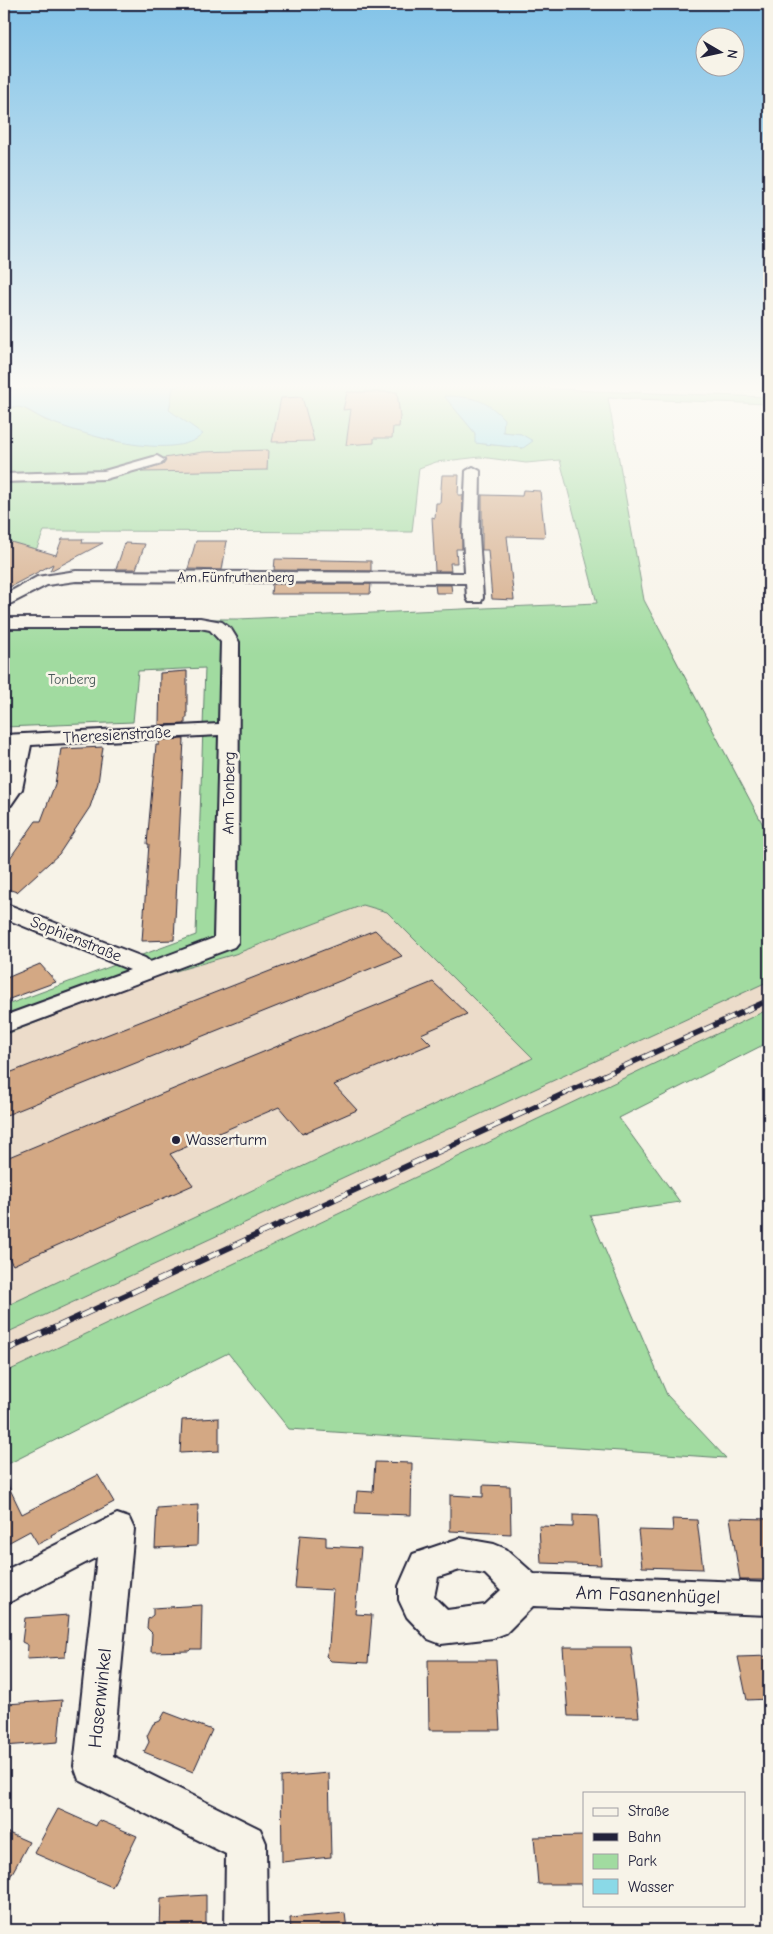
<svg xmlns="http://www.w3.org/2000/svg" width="773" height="1934" font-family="'Comic Neue',sans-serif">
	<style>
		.built { fill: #ecdcca }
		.green { fill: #a1dba0; stroke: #627e6e; fill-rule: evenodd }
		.water { fill: #8ad9e7; stroke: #6090a2 }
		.building { fill: #d3a884; stroke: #22223b }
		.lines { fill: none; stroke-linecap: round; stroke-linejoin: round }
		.minor-casing { stroke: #22223b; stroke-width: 4 }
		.minor { fill: #f7f3e8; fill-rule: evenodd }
		.rail-far1-casing { stroke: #22223b; stroke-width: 5.5 }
		.rail-casing { stroke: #22223b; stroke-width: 6 }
		.rail-far1 { stroke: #f7f3e8; stroke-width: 4; stroke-dasharray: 11; stroke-linecap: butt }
		.rail { stroke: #f7f3e8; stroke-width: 4.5; stroke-dasharray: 14; stroke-linecap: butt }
		.poi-dot { fill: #22223b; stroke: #f7f3e8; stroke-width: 2 }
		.labels { text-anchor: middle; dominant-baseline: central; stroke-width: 5; stroke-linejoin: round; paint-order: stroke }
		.far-street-label { font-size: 14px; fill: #22223b; stroke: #f7f3e8 }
		.far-park-label { font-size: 14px; fill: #485a59; stroke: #f7f3e8 }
		.street-label { font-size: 16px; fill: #22223b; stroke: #f7f3e8 }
		.poi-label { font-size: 16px; fill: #22223b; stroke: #f7f3e8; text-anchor: start }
		.near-street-label { font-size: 19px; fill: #22223b; stroke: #f7f3e8 }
	</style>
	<rect width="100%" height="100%" fill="#f7f3e8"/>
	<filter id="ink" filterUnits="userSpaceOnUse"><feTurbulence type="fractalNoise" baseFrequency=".02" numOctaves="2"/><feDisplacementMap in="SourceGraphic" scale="10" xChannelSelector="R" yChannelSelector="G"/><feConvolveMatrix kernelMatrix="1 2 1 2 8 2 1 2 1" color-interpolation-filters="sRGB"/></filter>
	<g filter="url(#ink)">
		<!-- built -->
		<path class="built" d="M363 905 387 912 533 1058 4 1307V1035L155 977 235 954Z
			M769 981V1009L4 1373V1334Z"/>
		<!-- green -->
		<path class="green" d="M186 383H458L595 391 769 397V404L608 398 644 600 769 836V981L4 1334V1307L533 1058 387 912 363 905 235 954 155 977 4 1035V1006L196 935 205 668 138 671 133 722 4 727V618L238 619 597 603 560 460 526 463 480 457 436 462 419 468 412 532 44 531 37 548 4 565V408L20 406 45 420 115 442 169 410 173 388ZM445 396 503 432 521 434 523 448 476 443 475 433Z
			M769 1009V1042L619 1118 680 1202 590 1215 667 1395 726 1458 289 1429 228 1353 4 1466V1373Z"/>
		<!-- water -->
		<path class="water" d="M67 383H186L173 388 169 410 203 434C174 463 80 434 46 420 28 412 26 404 4 408V391Z
			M444 396C471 397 485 398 504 419L503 432 521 434 533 441 523 448 475 443V433Z"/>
		<!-- building -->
		<path class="building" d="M347 392H397L400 417 399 427H393L392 438H374V443L346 445 351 409 343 410Z
			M302 397 314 441 272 442 281 398Z
			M268 450 267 470 141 472 163 465 166 461 164 458 203 452Z
			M442 475H459L458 495H463L462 549H456L457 563H450L451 571H435L432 517 435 518 436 503H440Z
			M523 490 540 491 545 537 507 536 514 600 492 599 488 550H482V495L522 496Z
			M62 539H83L82 543H103L50 571 53 564 4 590V540L56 555Z
			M196 541H227L222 570 188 569Z
			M125 543 145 544 136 569H116Z
			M275 559 371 561V571L274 570Z
			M272 584H371L370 594H271Z
			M435 585H451L452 593H436Z
			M187 671V718H185V724L159 725 160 673Z
			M184 739 174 940 142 941 149 844H147L156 745H159V740Z
			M103 747 98 783 90 807 59 854 17 892 4 888V856L10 858 36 821H41L55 784 61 749Z
			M375 930 402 956 4 1116V1075Z
			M40 964 56 982 4 1001V979Z
			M433 982 467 1014 421 1034 431 1044 334 1085 357 1110 302 1134 279 1107 170 1154 193 1185 13 1265 4 1250V1159Z
			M219 1418V1451L180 1453 182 1420Z
			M375 1462 412 1463 411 1515 355 1513 357 1491 373 1492Z
			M98 1475 114 1502 51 1535 52 1537 38 1544 30 1531 4 1545V1477L22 1514Z
			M483 1485 510 1486 511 1534 450 1531V1495L483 1497Z
			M198 1505 197 1546 155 1548 157 1508Z
			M573 1515 598 1516 601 1565 541 1563 539 1526 573 1527Z
			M730 1518 769 1519V1580H740Z
			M672 1519 697 1520 703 1569 642 1567 638 1530 673 1531Z
			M300 1535 326 1537V1546L361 1548 355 1614 372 1615 368 1663 331 1661 326 1656 329 1647 333 1590 295 1588Z
			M202 1605 201 1649H191L189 1651 151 1652 152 1633 147 1628 148 1619 153 1615V1608Z
			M69 1615 65 1657 27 1659 28 1645 22 1642 25 1618Z
			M563 1647H631L639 1717 568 1716Z
			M769 1656V1699L747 1700 738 1657Z
			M428 1660H496L500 1730H429Z
			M62 1700 58 1742 4 1746 7 1704Z
			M165 1712 212 1730 193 1772 144 1752 149 1742 147 1736 153 1724 160 1721Z
			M329 1773 331 1857 282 1862 281 1777Z
			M58 1809 96 1826 99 1820 137 1836 112 1887 34 1853Z
			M4 1831 29 1842 4 1888Z
			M584 1836V1884H538L534 1837Z
			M206 1895V1930H160L161 1898Z
			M345 1913 347 1930H291L290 1918Z"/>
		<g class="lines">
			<defs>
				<path id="minor" d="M157 456 164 460 162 463 105 479 4 482V474L104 471Z
					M473 467 480 471 479 535 483 598 481 602H469L467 598 466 583 76 581 47 585 4 607V595L37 577 76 571 465 573 463 535 466 471Z
					M4 618H200L222 622 231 629 239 642 238 942 234 947 4 1033V1016L130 970 4 918V903L145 958 150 962 214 938 219 735 31 745 22 789 11 805 4 807V780L11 747H4V735L219 724 221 642 210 630 200 628H4Z
					M117 1514 129 1518 134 1529 113 1756 260 1829 266 1843 267 1930H225L226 1854 79 1780 74 1766 97 1557 4 1605V1571Z
					M460 1538 494 1544 506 1549 534 1574 769 1583V1615L533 1606 506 1633 493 1638 441 1644 428 1639 407 1617 399 1600V1586L413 1554ZM460 1570 485 1574 501 1590 485 1605 447 1610 434 1597 438 1577Z"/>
			</defs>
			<!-- minor casing -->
			<use href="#minor" class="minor-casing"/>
			<!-- minor -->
			<use href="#minor" class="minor"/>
			<defs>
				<path id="rail-far1" d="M563 1094 769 1000"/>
				<path id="rail" d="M4 1351 566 1093"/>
			</defs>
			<!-- rail-far1 casing -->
			<use href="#rail-far1" class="rail-far1-casing"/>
			<!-- rail casing -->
			<use href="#rail" class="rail-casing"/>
			<!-- rail-far1 -->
			<use href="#rail-far1" class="rail-far1"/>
			<!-- rail -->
			<use href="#rail" class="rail"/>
		</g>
	</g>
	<!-- sky -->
	<linearGradient id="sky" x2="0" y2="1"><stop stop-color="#82c3e8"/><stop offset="0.59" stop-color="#fbfaf5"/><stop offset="1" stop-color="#fbfaf5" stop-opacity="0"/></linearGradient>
	<rect width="773" height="654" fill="url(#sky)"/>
	<!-- markers -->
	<circle class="poi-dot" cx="176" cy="1140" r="5"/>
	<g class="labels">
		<!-- far-street labels -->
		<g class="far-street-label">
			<text x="236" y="577">Am Fünfruthenberg</text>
		</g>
		<!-- far-park labels -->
		<g class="far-park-label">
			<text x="72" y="679">Tonberg</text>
		</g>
		<!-- street labels -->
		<g class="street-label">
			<text transform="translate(117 735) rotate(-3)">Theresienstraße</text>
			<text transform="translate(229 793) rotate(-89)">Am Tonberg</text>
			<text transform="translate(76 939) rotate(22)">Sophienstraße</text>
		</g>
		<!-- poi labels -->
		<g class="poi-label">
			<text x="186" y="1140">Wasserturm</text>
		</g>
		<!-- near-street labels -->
		<g class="near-street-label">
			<text transform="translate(648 1595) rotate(2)">Am Fasanenhügel</text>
			<text transform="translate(100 1698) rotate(-84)">Hasenwinkel</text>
		</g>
	</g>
	<!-- margin -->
	<rect width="773" height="1934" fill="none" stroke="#f7f3e8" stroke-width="20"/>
	<rect x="10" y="10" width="753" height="1914" fill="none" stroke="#22223b" stroke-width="2" filter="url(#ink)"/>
	<!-- legend -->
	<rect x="583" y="1792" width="162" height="115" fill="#f7f3e8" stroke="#a29fa3"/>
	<rect x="593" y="1808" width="25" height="8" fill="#f7f3e8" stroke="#a29fa3"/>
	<text x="628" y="1816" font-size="15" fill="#22223b">Straße</text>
	<rect x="593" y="1833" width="25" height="8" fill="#22223b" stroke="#a29fa3"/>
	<text x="628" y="1842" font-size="15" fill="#22223b">Bahn</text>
	<rect x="593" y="1854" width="25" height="15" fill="#a1dba0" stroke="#a29fa3"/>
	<text x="628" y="1866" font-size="15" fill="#22223b">Park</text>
	<rect x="593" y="1879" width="25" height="15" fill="#8ad9e7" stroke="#a29fa3"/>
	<text x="628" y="1892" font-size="15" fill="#22223b">Wasser</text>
	<!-- north arrow -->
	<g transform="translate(720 52) rotate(99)"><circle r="24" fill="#f7f3e8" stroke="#a29fa3"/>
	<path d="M0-4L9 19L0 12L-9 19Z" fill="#22223b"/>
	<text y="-8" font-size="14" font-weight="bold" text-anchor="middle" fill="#22223b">N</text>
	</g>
</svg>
